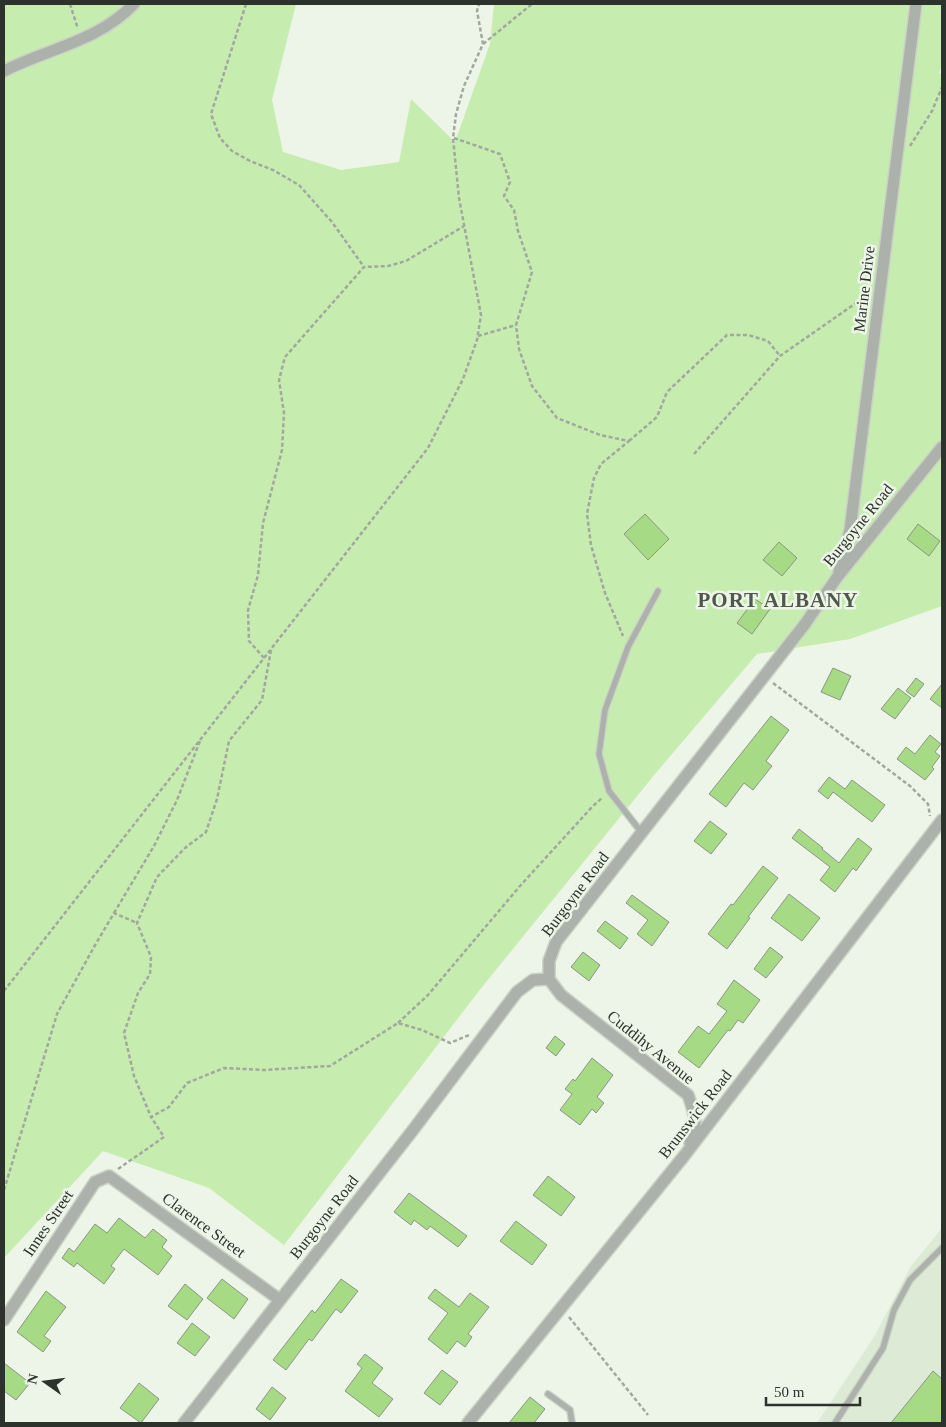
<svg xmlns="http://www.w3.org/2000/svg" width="946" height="1427" font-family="'Times New Roman',serif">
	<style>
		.built { fill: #ddead6 }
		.green { fill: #c7ecaf }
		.building { fill: #a7da84; stroke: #8d9588 }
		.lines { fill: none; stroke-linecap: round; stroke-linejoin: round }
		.service-casing { stroke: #cad2c5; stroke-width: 8 }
		.minor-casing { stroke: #cad2c5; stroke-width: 14 }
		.path { stroke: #a1a89d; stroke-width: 2.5; stroke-dasharray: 4 2.5; stroke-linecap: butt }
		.service { stroke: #adb1ab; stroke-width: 5.5 }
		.minor { stroke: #adb1ab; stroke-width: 11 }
		.labels { text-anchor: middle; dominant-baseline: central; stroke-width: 5; stroke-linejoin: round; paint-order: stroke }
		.street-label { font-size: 16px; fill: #2e322c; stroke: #ecf5e7 }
		.district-label { font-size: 21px; font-weight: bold; letter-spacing: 1px; fill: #50584b; stroke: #ecf5e7 }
	</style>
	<rect width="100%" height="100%" fill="#ecf5e7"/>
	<!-- built -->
	<path class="built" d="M942 1228V1423H817L874 1337 911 1266Z"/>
	<!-- green -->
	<path class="green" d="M4 4H296L272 100 283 152 341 170 399 162 411 99 455 142 490 44 494 4H942V65L939 74 942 73V606L850 639 757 654 655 774 482 987 284 1245 209 1188 103 1151 4 1258Z"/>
	<!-- building -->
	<path class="building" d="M645 514 669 539 648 560 624 534Z
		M918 524 940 541 929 556 907 539Z
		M779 542 797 558 782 576 763 560Z
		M755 599 770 609 752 634 737 623Z
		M833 668 851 676 840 700 821 692Z
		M916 678 924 684 914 697 906 691Z
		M942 684V708L930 699Z
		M898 688 911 698 895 719 881 709Z
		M771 716 789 730 766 761 772 766 753 790 744 783 726 807 709 794Z
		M930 735 941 744 935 752 940 756 932 767 934 769 925 780 897 759 906 747 915 754Z
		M829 777 845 789 852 780 885 805 872 822 833 792 828 799 818 791Z
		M710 821 727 834 711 854 694 841Z
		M799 829 823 848 822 849 839 863 858 838 872 849 856 871 853 868 835 892 820 880 830 867 792 838Z
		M763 866 778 878 748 917 750 918 727 949 708 934 731 904 733 905Z
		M789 894 820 918 802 941 771 918Z
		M632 895 669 922 652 946 637 934 648 920 626 903Z
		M605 921 628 938 620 949 597 931Z
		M770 947 783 957 766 978 754 969Z
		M583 952 600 965 589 981 571 967Z
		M734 980 760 1000 743 1023 738 1020 730 1031 728 1030 699 1068 678 1052 698 1026 709 1034 727 1011 717 1004Z
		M555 1036 565 1044 556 1056 546 1048Z
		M592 1058 613 1075 597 1097 604 1103 596 1113 592 1109 580 1125 560 1110 572 1094 565 1089 573 1079 575 1081Z
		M548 1176 575 1197 561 1216 533 1195Z
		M409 1193 467 1236 458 1247 430 1226 427 1230 414 1220 411 1225 394 1212Z
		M119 1218 145 1238 153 1229 167 1240 162 1247 172 1256 158 1275 124 1249 111 1266 115 1269 104 1284 77 1263 74 1267 62 1258 69 1248 74 1252 95 1224 107 1233Z
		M516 1221 547 1245 532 1265 500 1241Z
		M222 1279 248 1299 234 1319 207 1298Z
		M341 1279 358 1291 341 1313 336 1309 312 1341 309 1339 286 1370 273 1360 312 1310 315 1313Z
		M185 1284 203 1299 187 1320 168 1306Z
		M435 1289 459 1307 470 1293 489 1307 468 1334 472 1337 465 1347 457 1341 447 1354 428 1339 448 1313 428 1298Z
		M46 1291 66 1307 44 1336 51 1341 43 1352 17 1332Z
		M192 1323 210 1337 195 1356 177 1343Z
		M365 1354 383 1368 372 1383 393 1399 379 1417 345 1391 362 1368 357 1364Z
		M4 1363 30 1383 16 1400 4 1391Z
		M442 1370 458 1382 440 1405 424 1393Z
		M933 1371 942 1379V1423H891Z
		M139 1383 159 1399 141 1423 120 1408Z
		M272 1387 286 1398 270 1420 256 1409Z
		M530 1397 545 1409 534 1423H509Z"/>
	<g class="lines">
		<defs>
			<path id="service" d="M642 833 609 791 599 754 605 710 628 647 658 591
				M548 1394 570 1410 572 1423
				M835 1423 883 1348 894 1310 910 1280 942 1248"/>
			<path id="minor" d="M4 71C49 48 97 42 134 4
				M839 572 850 530 916 4
				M549 979V961L556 942 805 624 838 576 942 447
				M549 979 561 995 688 1095C695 1114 698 1125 690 1143
				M4 1320 95 1182 109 1176 280 1300
				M184 1423 413 1130 517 992 533 980 549 979
				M468 1423 684 1156 942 820"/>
		</defs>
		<!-- service casing -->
		<use href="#service" class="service-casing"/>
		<!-- minor casing -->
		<use href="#minor" class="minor-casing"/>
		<!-- path -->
		<path class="path" d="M70 4 78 29
			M246 4 211 114 220 138 232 151 250 161 273 170 299 185 332 222 364 267
			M483 44 532 4
			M454 138 500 154 510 182 504 196 514 210 518 231 532 272 516 325 519 349 532 386 557 418 600 435 629 441 601 464 594 478 587 514 591 545 605 593 623 636
			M910 146 932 111 942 87
			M478 336 516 325
			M629 441 657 417 667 392 727 335H748L768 341 780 356
			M694 454 780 356 869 294
			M271 650 262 700 229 741 217 799 206 832 185 848 157 877 137 923 151 957 150 974 138 993 124 1033 134 1076 151 1117 169 1107 187 1083 224 1068 264 1070 330 1066 398 1023 422 1030 450 1043 469 1035
			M264 658 249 641 248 610 258 575 263 523 282 450 284 413 279 380 285 357 364 267 388 266 406 261 464 226
			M773 683 910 786 928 804 930 816
			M114 913 154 846 177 800 200 741
			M4 991 428 448 463 379 477 340 481 315 459 198 453 138 456 114 464 86 483 44 477 11 479 4
			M398 1023 428 995 520 886 592 807 603 797
			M118 1169 164 1137 151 1117
			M4 1190 57 1014 94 947 114 913 137 923
			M569 1317 648 1415"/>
		<!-- service -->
		<use href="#service" class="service"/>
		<!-- minor -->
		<use href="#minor" class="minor"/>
	</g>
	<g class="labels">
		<!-- street labels -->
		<g class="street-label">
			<text transform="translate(864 289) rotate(-83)">Marine Drive</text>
			<text transform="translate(858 525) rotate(-51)">Burgoyne Road</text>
			<text transform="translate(575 894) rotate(-53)">Burgoyne Road</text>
			<text transform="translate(651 1047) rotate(39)">Cuddihy Avenue</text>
			<text transform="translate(695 1114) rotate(-52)">Brunswick Road</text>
			<text transform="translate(324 1217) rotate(-52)">Burgoyne Road</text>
			<text transform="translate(48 1223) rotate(-56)">Innes Street</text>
			<text transform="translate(204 1225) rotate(36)">Clarence Street</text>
		</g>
		<!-- district labels -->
		<g class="district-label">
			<text x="778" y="600">PORT ALBANY</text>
		</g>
	</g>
	<!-- border -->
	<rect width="946" height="1427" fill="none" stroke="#2e322c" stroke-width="10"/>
	<!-- north arrow -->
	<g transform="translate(45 1382) rotate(284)" stroke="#ecf5e7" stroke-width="4" paint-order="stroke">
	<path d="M0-4L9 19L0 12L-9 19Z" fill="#2e322c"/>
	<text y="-8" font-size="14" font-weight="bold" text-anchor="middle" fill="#2e322c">N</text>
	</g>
	<!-- scale -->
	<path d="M766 1397v8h94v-8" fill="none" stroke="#2e322c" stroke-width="2.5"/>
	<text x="774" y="1397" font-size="15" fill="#2e322c" stroke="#ecf5e7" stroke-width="4" paint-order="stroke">50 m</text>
</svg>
